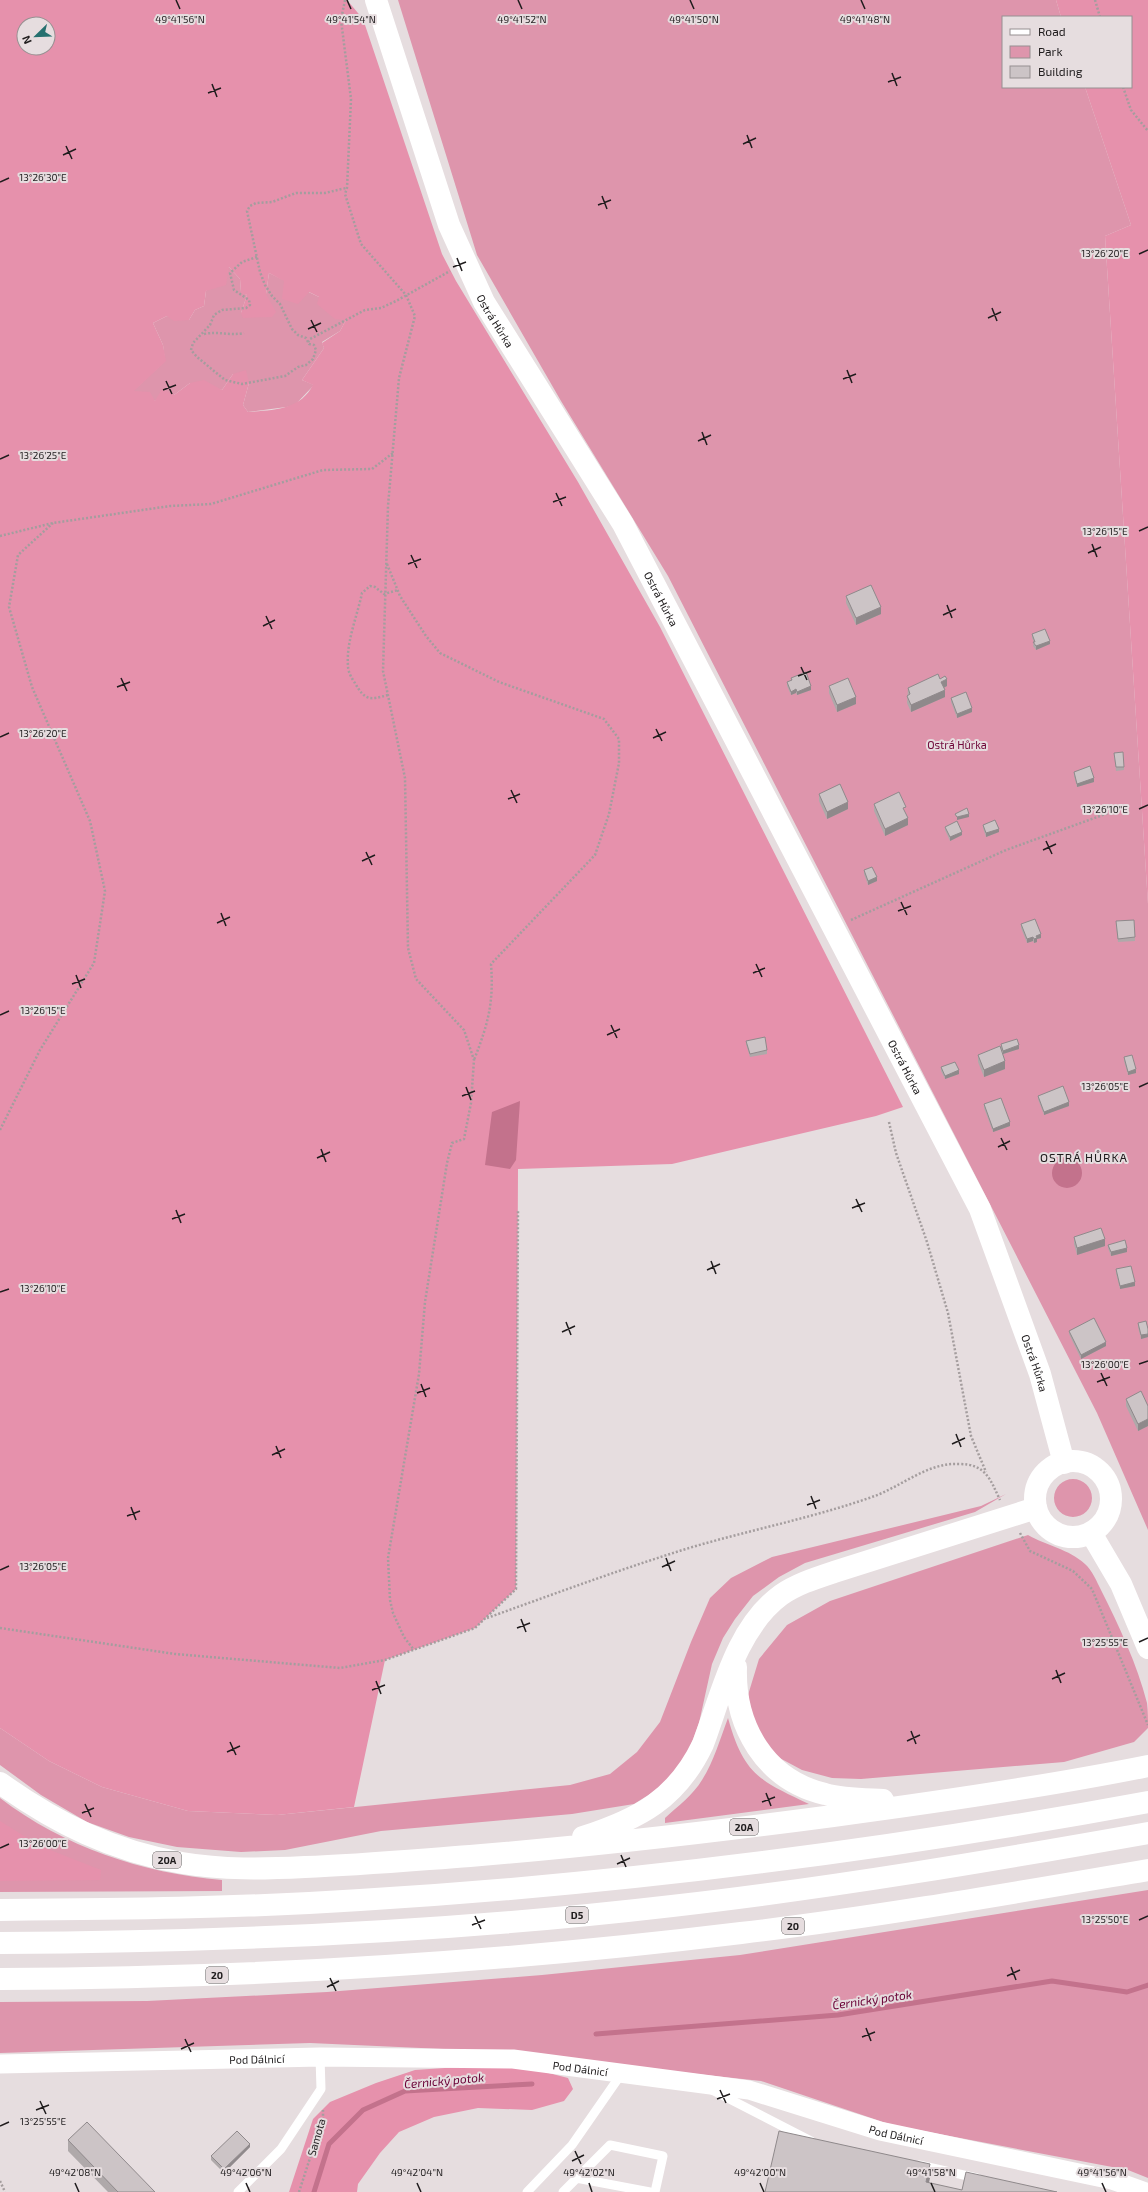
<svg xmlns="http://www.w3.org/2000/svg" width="1148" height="2192" font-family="'Exo 2',sans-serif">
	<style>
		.green { fill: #de95ac }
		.forest { fill: #e691ac; fill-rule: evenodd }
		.water { fill: #c3728c }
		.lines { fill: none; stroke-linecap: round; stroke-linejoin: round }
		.stream { stroke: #c3728c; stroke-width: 5 }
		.path { stroke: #a49d9e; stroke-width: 2.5; stroke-dasharray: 2 2; stroke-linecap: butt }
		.lane { stroke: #fff; stroke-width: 9 }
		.street { stroke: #fff; stroke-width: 19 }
		.secondary { stroke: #fff; stroke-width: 22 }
		.highway { stroke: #fff; stroke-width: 22 }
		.wall { fill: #afa9aa }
		.shaded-wall { fill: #8f898b }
		.building { fill: #ccc4c6; stroke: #8f898b }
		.ticks { fill: none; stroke: #1f1c1d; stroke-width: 1.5 }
		.labels { text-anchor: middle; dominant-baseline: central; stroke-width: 4; stroke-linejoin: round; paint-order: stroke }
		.shield { fill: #e6dddf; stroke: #5b5657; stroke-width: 1 }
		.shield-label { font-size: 10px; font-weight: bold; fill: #1f1c1d }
		.street-label { font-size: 11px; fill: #1f1c1d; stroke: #e6dddf }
		.park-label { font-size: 11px; fill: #70093a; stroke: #e6dddf }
		.neighbourhood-label { font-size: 12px; letter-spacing: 1px; fill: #1f1c1d; stroke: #e6dddf }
		.water-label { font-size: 12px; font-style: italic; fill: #690035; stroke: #e6dddf }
		.ticks-label { font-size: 10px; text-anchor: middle; fill: #1f1c1d; stroke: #e6dddf; stroke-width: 4; stroke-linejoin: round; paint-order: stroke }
	</style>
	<rect width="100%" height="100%" fill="#e6dddf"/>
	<!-- green -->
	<path class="green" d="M398 0H1056L1061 17H1003V87H1085L1131 225 1105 236 1148 904V1530L1097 1413 668 576 561 401 477 255Z
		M229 267 240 279 241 292 247 295 241 313 266 294 269 273 319 297 346 320 340 331 322 342 324 348 302 380 314 385 294 406 248 412 243 405 249 383 233 374 222 390 190 383 174 395 155 401 133 391 165 361 163 345 153 323 167 316 189 320 195 310 204 306 206 291Z
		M1054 1498a19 19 0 1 1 38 0a19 19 0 1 1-38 0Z
		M1006 1494 975 1512 805 1563 779 1577 753 1596 735 1619 723 1638 712 1664 699 1723 685 1761 666 1784 634 1804 572 1814 381 1831 285 1850 241 1852 177 1847 129 1837 87 1822 41 1795 0 1765V1728L49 1761 102 1787 188 1811 277 1815 570 1785 610 1774 637 1752 660 1722 691 1642 710 1598 731 1578 772 1557 981 1506Z
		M1028 1535C1047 1546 1069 1549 1085 1564 1092 1570 1097 1582 1101 1590 1119 1626 1137 1664 1147 1703 1148 1711 1148 1720 1148 1728L1134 1742 1064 1762 861 1779 832 1778 802 1770 774 1755 755 1732 748 1695 759 1659 787 1625 830 1601Z
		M728 1718C744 1775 759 1780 809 1804L665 1823V1818C678 1806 693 1795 702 1780 714 1761 720 1739 728 1718Z
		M0 1798C64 1847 142 1873 222 1880V1891L0 1892Z
		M1148 1890V2178L1128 2170 892 2125 761 2081 614 2065 531 2053 310 2043 0 2053V2002L147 2001 327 1992 542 1975 740 1955Z"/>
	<!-- forest -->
	<path class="forest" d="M0 0H347L363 19 442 254 456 281 578 482 660 627 903 1107 876 1116 672 1164 518 1169 516 1589 475 1628 385 1660 354 1807 277 1815 188 1811 102 1787 49 1761 0 1728ZM24 24H48V48H24ZM229 267 240 279 241 293 247 295 241 313 243 318 272 317 276 312 266 294 269 273 284 281 282 299 298 304 309 292 319 297 317 304 335 319 346 320 340 331 322 343 324 348 302 380 313 385C300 410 274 410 248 412L243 405 249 383 246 370 233 374 222 390 204 380 190 383 174 395 162 389 155 401 150 392 134 391 166 361 163 345 153 323 167 316 174 321 189 320 195 310 204 306 206 291 226 285Z
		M1056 0H1148V904L1105 236 1131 225 1085 87H1131V17H1061Z
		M0 1821 40 1846 101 1870 100 1880 0 1881Z
		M504 2064 533 2069 568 2078 573 2089 564 2101 532 2110 478 2108 434 2117 399 2132 380 2153 358 2184 357 2192H289L313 2119 330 2102 376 2083 415 2070Z"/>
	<!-- water -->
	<path class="water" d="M520 1101 516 1160 510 1169 485 1165 492 1112Z
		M1052 1173a15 15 0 1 1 30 0a15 15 0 1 1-30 0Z"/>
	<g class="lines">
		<!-- stream -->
		<path class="stream" d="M596 2034 838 2015 1052 1981 1127 1992 1148 1985
			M314 2192 329 2144 363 2110 405 2091 532 2084"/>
		<!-- path -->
		<path class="path" d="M345 0 341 20 351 99 347 188 345 194 361 244 406 295 415 316 399 378 388 506 383 671 405 778 408 948 416 979 464 1030 474 1060 471 1103 464 1139 452 1143 447 1163 425 1302 419 1374 388 1558 390 1600 393 1613 404 1637 414 1650
			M1095 0 1100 17
			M1123 87 1131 110 1148 131
			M257 257 242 262 230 273 234 290 249 300 250 305 246 308 222 310 214 315 210 325 193 343 191 350 197 357 225 380 242 384 285 376 298 367 306 365 313 359 316 350 314 345 309 344 308 342 310 339 365 310 381 308 396 301 450 271
			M204 334C219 331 229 336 244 333
			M308 342 306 338 298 335 292 329 280 304 272 296 265 285 260 272 247 211 250 206 256 203 272 202 296 193H325L346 188
			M0 536 53 523 170 506 211 504 323 470 372 469 393 453
			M387 564 400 596 426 636 440 653 499 682 604 719 619 739V763L609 814 595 855 491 964C494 1003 488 1024 474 1060
			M388 695C370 700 365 701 355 683 352 679 348 672 348 666 346 642 357 617 362 593L370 586 375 587 384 594 398 590
			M851 920 1006 850 1125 807
			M889 1122 896 1153 927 1242 948 1313 971 1436 986 1472
			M0 1130 40 1050 94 963 105 891 90 821 32 687 9 607 18 555 53 523
			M1020 1533 1030 1551 1073 1571 1092 1589 1148 1725
			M487 1618C554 1594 621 1569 689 1548 750 1530 812 1518 872 1497 901 1487 928 1462 959 1464 986 1464 990 1479 1000 1500
			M0 1628 175 1654 340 1668 385 1660 475 1628 516 1589 518 1210
			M0 2181 5 2192
			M299 2192 323 2118V2110"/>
		<!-- lane -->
		<path class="lane" d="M712 2090 811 2141
			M919 2165 977 2178
			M576 2178 650 2192
			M238 2192 281 2149 321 2089 320 2057
			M527 2192 572 2145 622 2073
			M563 2192 610 2145 663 2156 655 2192"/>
		<!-- street -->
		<path class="street" id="s1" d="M0 2064 320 2057 513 2059 749 2090 880 2131 1112 2180 1146 2192"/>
		<!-- secondary -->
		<g class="secondary">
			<path id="s2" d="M376 0 449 225 484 302 623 524 980 1209 1040 1374 1064 1463"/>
			<circle cx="1073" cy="1499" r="38"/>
			<path d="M1091 1533 1121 1584 1148 1648"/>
		</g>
		<!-- highway -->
		<path class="highway" d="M736 1667C734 1726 765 1780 825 1794 843 1799 864 1799 883 1800
			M0 1783C56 1823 112 1851 182 1863 223 1870 264 1869 305 1867 360 1865 415 1860 470 1856 592 1846 712 1832 833 1816 938 1802 1044 1787 1148 1766
			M583 1837C639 1819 677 1799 703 1744 722 1693 736 1628 781 1595 797 1584 816 1578 834 1572L1036 1508
			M0 1910C120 1909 240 1908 360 1900 624 1884 888 1850 1148 1802
			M0 1943C224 1942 449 1932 672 1906 831 1888 990 1861 1148 1833
			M0 1979C247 1978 495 1963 741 1933 877 1917 1013 1893 1148 1870"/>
	</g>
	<!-- wall -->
	<path class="wall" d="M846 596 881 614 856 625 846 603Z
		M1032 634 1050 644 1036 650 1033 646 1034 642 1032 638Z
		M791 678 811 690 797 695 796 693 791 695 787 686V682L791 681Z
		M940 679 947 686 944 688 945 697 911 712 907 703 908 688Z
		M829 686 856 704 837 712 829 693Z
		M951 698 972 712 957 718 951 702Z
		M1114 753 1124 767V770L1116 771Z
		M1074 772 1094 782 1077 787 1074 776Z
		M819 794 848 809 827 819 819 801Z
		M874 804 906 813 908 825 885 836 874 811Z
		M983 825 999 832 986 837 983 828Z
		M945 827 962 835 950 841 945 830Z
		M864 870 877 881 868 885 864 874Z
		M1134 920 1135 941 1118 942 1116 924Z
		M1021 924 1041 938 1037 939V942L1034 943 1033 941 1027 943 1021 928Z
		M746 1041 767 1050V1054L750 1057 746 1044Z
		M1001 1044 1019 1049 1003 1054 1005 1069 984 1077 978 1062V1055L1001 1048Z
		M1124 1057 1136 1073 1128 1075 1124 1061Z
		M941 1067 959 1074 945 1079 941 1071Z
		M1038 1096 1069 1106 1044 1115 1038 1099Z
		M984 1104 1010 1126 993 1132 984 1108Z
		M1074 1237 1105 1246 1077 1255 1074 1244Z
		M1108 1245 1127 1252 1111 1256 1108 1248Z
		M1116 1269 1135 1286 1120 1289 1116 1273Z
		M1138 1323 1148 1329V1337L1141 1339 1138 1327Z
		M1069 1331 1106 1346 1081 1359 1069 1334Z
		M1126 1399 1148 1406V1426L1138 1431 1126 1406Z
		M68 2140 155 2192H108L68 2151Z
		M250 2147 224 2173 211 2160V2156Z"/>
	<!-- shaded-wall -->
	<path class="shaded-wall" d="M881 607V614L856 625V618Z
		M1050 641V644L1036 650V646Z
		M947 679V686L941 689V682Z
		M811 686V690L797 695V692Z
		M796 689V693L791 695V692Z
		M945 690V697L911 712V705Z
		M856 697V704L837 712V705Z
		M972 708V712L957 718V714Z
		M1094 778V782L1077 787V784Z
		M848 802V809L827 819V812Z
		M969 814V817L957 820V817Z
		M908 818V825L885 836V829Z
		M999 829V832L986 837V833Z
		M962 832V835L950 841V837Z
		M877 877V881L868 885V881Z
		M1041 934V938L1037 939V942L1034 943V939L1036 936Z
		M1033 937V941L1027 943V939Z
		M1019 1045V1049L1003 1054V1051Z
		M1005 1061V1069L984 1077V1070Z
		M1136 1069V1073L1128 1075V1072Z
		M959 1070V1074L945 1079V1076Z
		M1069 1102V1106L1044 1115V1112Z
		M1010 1122V1126L993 1132V1129Z
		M1105 1239V1246L1077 1255V1248Z
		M1127 1248V1252L1111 1256V1252Z
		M1135 1282V1286L1120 1289V1286Z
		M1148 1334V1337L1141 1339V1335Z
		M1106 1342V1346L1081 1359V1355Z
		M1148 1419V1426L1138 1431V1424Z
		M250 2144V2147L224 2173V2169Z
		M930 2164V2178L927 2192 926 2182Z"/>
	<!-- building -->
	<path class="building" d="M871 585 881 607 856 618 846 596Z
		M1045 629 1050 641 1036 646 1033 642H1035L1032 634Z
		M806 672 811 686 797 692 796 689 791 692 787 682 792 680 791 678Z
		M938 674 940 679 945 676 947 679 941 682 945 690 911 705 907 696 910 694 908 688Z
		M848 678 856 697 837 705 829 686Z
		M966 692 972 708 957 714 951 698Z
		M1123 752 1124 767H1116L1114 753Z
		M1090 766 1094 778 1077 784 1074 772Z
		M840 784 848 802 827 812 819 794Z
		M899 792 906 807 903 808 908 818 885 829 874 804Z
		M967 808 969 814 957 817 955 814Z
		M995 820 999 829 986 833 983 825Z
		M957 821 962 832 950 837 945 827Z
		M872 867 877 877 868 881 864 870Z
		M1035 919 1041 934 1036 936 1037 938 1034 939 1033 937 1027 939 1021 924Z
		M1134 920 1135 937 1118 939 1116 921Z
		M765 1037 767 1050 750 1054 746 1041Z
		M1017 1039 1019 1045 1003 1051 1001 1044Z
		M1000 1046 1005 1061 984 1070 978 1055Z
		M1132 1055 1136 1069 1128 1072 1124 1057Z
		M955 1062 959 1070 945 1076 941 1067Z
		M1063 1086 1069 1102 1044 1112 1038 1096Z
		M1001 1098 1010 1122 993 1129 984 1104Z
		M1101 1228 1105 1239 1077 1248 1074 1237Z
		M1125 1240 1127 1248 1111 1252 1108 1245Z
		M1131 1266 1135 1282 1120 1286 1116 1269Z
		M1094 1318 1106 1342 1081 1355 1069 1331Z
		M1146 1321 1148 1329V1334L1141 1335 1138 1323Z
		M1141 1391 1148 1406V1419L1138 1424 1126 1399Z
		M87 2122 155 2192H118L68 2140Z
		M237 2131 250 2144 224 2169 211 2156Z
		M779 2131 930 2164 926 2182 962 2190 966 2172 1057 2192H765Z"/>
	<!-- ticks -->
	<path class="ticks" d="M176 0 180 9M347 0 351 9M518 0 522 9M690 0 694 9M861 0 865 9M892 73 897 86M888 82 901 77M212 84 217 97M208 93 221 88M747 135 752 148M743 144 756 138M66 146 72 159M63 155 76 149M0 182 9 178M602 196 607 209M598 205 611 200M1139 254 1148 250M457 258 462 271M453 267 466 262M992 308 997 321M988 318 1001 312M311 320 317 332M308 329 321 323M847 370 852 383M843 379 856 374M166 381 172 394M163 390 176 385M702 432 707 445M698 441 711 435M0 459 9 455M556 493 562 506M553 502 566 497M1139 531 1148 527M1092 544 1097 557M1088 553 1101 547M411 555 417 568M408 564 421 559M947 605 952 618M943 615 956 609M266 616 272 629M263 626 275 620M801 667 807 680M798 676 811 671M121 678 127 691M117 687 130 682M656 729 662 741M0 737 9 733M653 738 666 732M511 790 517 803M508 799 520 794M1139 809 1148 805M1046 841 1052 854M1043 850 1056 844M366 852 372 865M362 861 375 855M901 902 907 915M898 911 911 906M221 913 226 926M217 923 230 917M756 964 762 977M753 973 765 968M76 975 81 988M72 984 85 979M0 1015 9 1011M611 1025 617 1038M607 1035 620 1029M466 1087 471 1100M1139 1087 1148 1083M462 1096 475 1091M1001 1138 1007 1150M998 1147 1010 1141M321 1149 326 1162M317 1158 330 1152M856 1199 862 1212M852 1208 865 1203M176 1210 181 1223M172 1219 185 1214M711 1261 716 1274M707 1270 720 1264M0 1292 9 1289M566 1322 571 1335M562 1332 575 1326M1139 1364 1148 1361M1101 1373 1107 1386M1097 1382 1110 1377M421 1384 426 1397M417 1393 430 1388M956 1434 961 1447M952 1444 965 1438M276 1446 281 1458M272 1455 285 1449M811 1496 816 1509M807 1505 820 1500M131 1507 136 1520M127 1516 140 1511M666 1558 671 1571M662 1567 675 1561M0 1570 9 1566M521 1619 526 1632M517 1628 530 1623M1139 1642 1148 1638M1056 1670 1061 1683M1052 1679 1065 1673M376 1681 381 1694M372 1690 385 1685M911 1731 916 1744M907 1741 920 1735M230 1742 236 1755M227 1752 240 1746M766 1793 771 1806M762 1802 775 1797M85 1804 91 1817M82 1813 94 1808M0 1848 9 1844M621 1855 626 1867M617 1864 630 1858M475 1916 481 1929M1139 1920 1148 1916M472 1925 485 1920M1011 1967 1016 1980M1007 1976 1020 1970M330 1978 336 1991M327 1987 339 1981M866 2028 871 2041M862 2037 875 2032M185 2039 191 2052M181 2049 194 2043M720 2090 726 2103M717 2099 730 2094M40 2101 46 2114M36 2110 49 2105M0 2126 9 2122M575 2151 581 2164M572 2161 584 2155M75 2183 79 2192M246 2183 250 2192M417 2183 421 2192M589 2183 592 2192M760 2183 764 2192M931 2183 935 2192M1102 2183 1106 2192"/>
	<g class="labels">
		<!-- shield labels -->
		<g class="shield">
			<rect x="730" y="1819" width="28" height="16" rx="3"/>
			<rect x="153" y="1852" width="28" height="16" rx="3"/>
			<rect x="566" y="1907" width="22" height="16" rx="3"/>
			<rect x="782" y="1918" width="22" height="16" rx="3"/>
			<rect x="206" y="1967" width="22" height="16" rx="3"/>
		</g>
		<g class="shield-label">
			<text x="744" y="1827">20A</text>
			<text x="167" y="1860">20A</text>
			<text x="577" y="1915">D5</text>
			<text x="793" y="1926">20</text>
			<text x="217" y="1975">20</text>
		</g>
		<!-- street labels -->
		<g class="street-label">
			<text stroke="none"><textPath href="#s2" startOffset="343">Ostrá Hůrka</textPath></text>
			<text stroke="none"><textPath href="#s2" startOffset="667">Ostrá Hůrka</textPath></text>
			<text stroke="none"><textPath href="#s2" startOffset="1195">Ostrá Hůrka</textPath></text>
			<text stroke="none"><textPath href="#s2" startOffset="1519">Ostrá Hůrka</textPath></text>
			<text stroke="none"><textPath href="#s1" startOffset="257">Pod Dálnicí</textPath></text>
			<text stroke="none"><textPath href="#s1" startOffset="581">Pod Dálnicí</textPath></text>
			<text stroke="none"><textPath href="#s1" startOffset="905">Pod Dálnicí</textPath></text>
			<text transform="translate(316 2137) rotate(-74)">Samota</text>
		</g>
		<!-- park labels -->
		<g class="park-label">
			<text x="957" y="744">Ostrá Hůrka</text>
		</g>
		<!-- neighbourhood labels -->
		<g class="neighbourhood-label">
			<text x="1084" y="1157">OSTRÁ HŮRKA</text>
		</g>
		<!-- water labels -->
		<g class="water-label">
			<text transform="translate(872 1999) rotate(-8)">Černický potok</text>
			<text transform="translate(444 2080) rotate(-5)">Černický potok</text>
		</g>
	</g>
	<g class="ticks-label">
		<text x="180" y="23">49°41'56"N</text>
		<text x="351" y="23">49°41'54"N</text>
		<text x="522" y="23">49°41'52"N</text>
		<text x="694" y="23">49°41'50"N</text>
		<text x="865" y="23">49°41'48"N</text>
		<text x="43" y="181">13°26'30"E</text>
		<text x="1105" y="257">13°26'20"E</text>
		<text x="43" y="459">13°26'25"E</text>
		<text x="1105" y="535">13°26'15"E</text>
		<text x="43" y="737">13°26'20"E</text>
		<text x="1105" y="813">13°26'10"E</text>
		<text x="43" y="1014">13°26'15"E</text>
		<text x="1105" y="1090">13°26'05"E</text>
		<text x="43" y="1292">13°26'10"E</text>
		<text x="1105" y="1368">13°26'00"E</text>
		<text x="43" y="1570">13°26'05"E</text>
		<text x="1105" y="1646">13°25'55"E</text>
		<text x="43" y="1847">13°26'00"E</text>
		<text x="1105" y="1923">13°25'50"E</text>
		<text x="43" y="2125">13°25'55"E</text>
		<text x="75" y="2176">49°42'08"N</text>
		<text x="246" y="2176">49°42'06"N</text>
		<text x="417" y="2176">49°42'04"N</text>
		<text x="589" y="2176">49°42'02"N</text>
		<text x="760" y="2176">49°42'00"N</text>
		<text x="931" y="2176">49°41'58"N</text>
		<text x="1102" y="2176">49°41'56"N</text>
	</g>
	<!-- legend -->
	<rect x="1002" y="16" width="130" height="72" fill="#e6dddf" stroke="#969091"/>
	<rect x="1010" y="29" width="20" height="6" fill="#ffffff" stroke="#969091"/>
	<text x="1038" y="36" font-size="12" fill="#1f1c1d">Road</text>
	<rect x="1010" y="46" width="20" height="12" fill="#de95ac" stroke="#969091"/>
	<text x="1038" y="56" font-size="12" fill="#1f1c1d">Park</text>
	<rect x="1010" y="66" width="20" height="12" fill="#ccc4c6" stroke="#969091"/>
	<text x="1038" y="76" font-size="12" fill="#1f1c1d">Building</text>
	<!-- north arrow -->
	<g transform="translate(36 36) rotate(247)"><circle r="19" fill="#e6dddf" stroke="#969091"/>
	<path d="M0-3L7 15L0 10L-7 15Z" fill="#25706f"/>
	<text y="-6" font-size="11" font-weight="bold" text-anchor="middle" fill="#1f1c1d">N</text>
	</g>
</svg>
